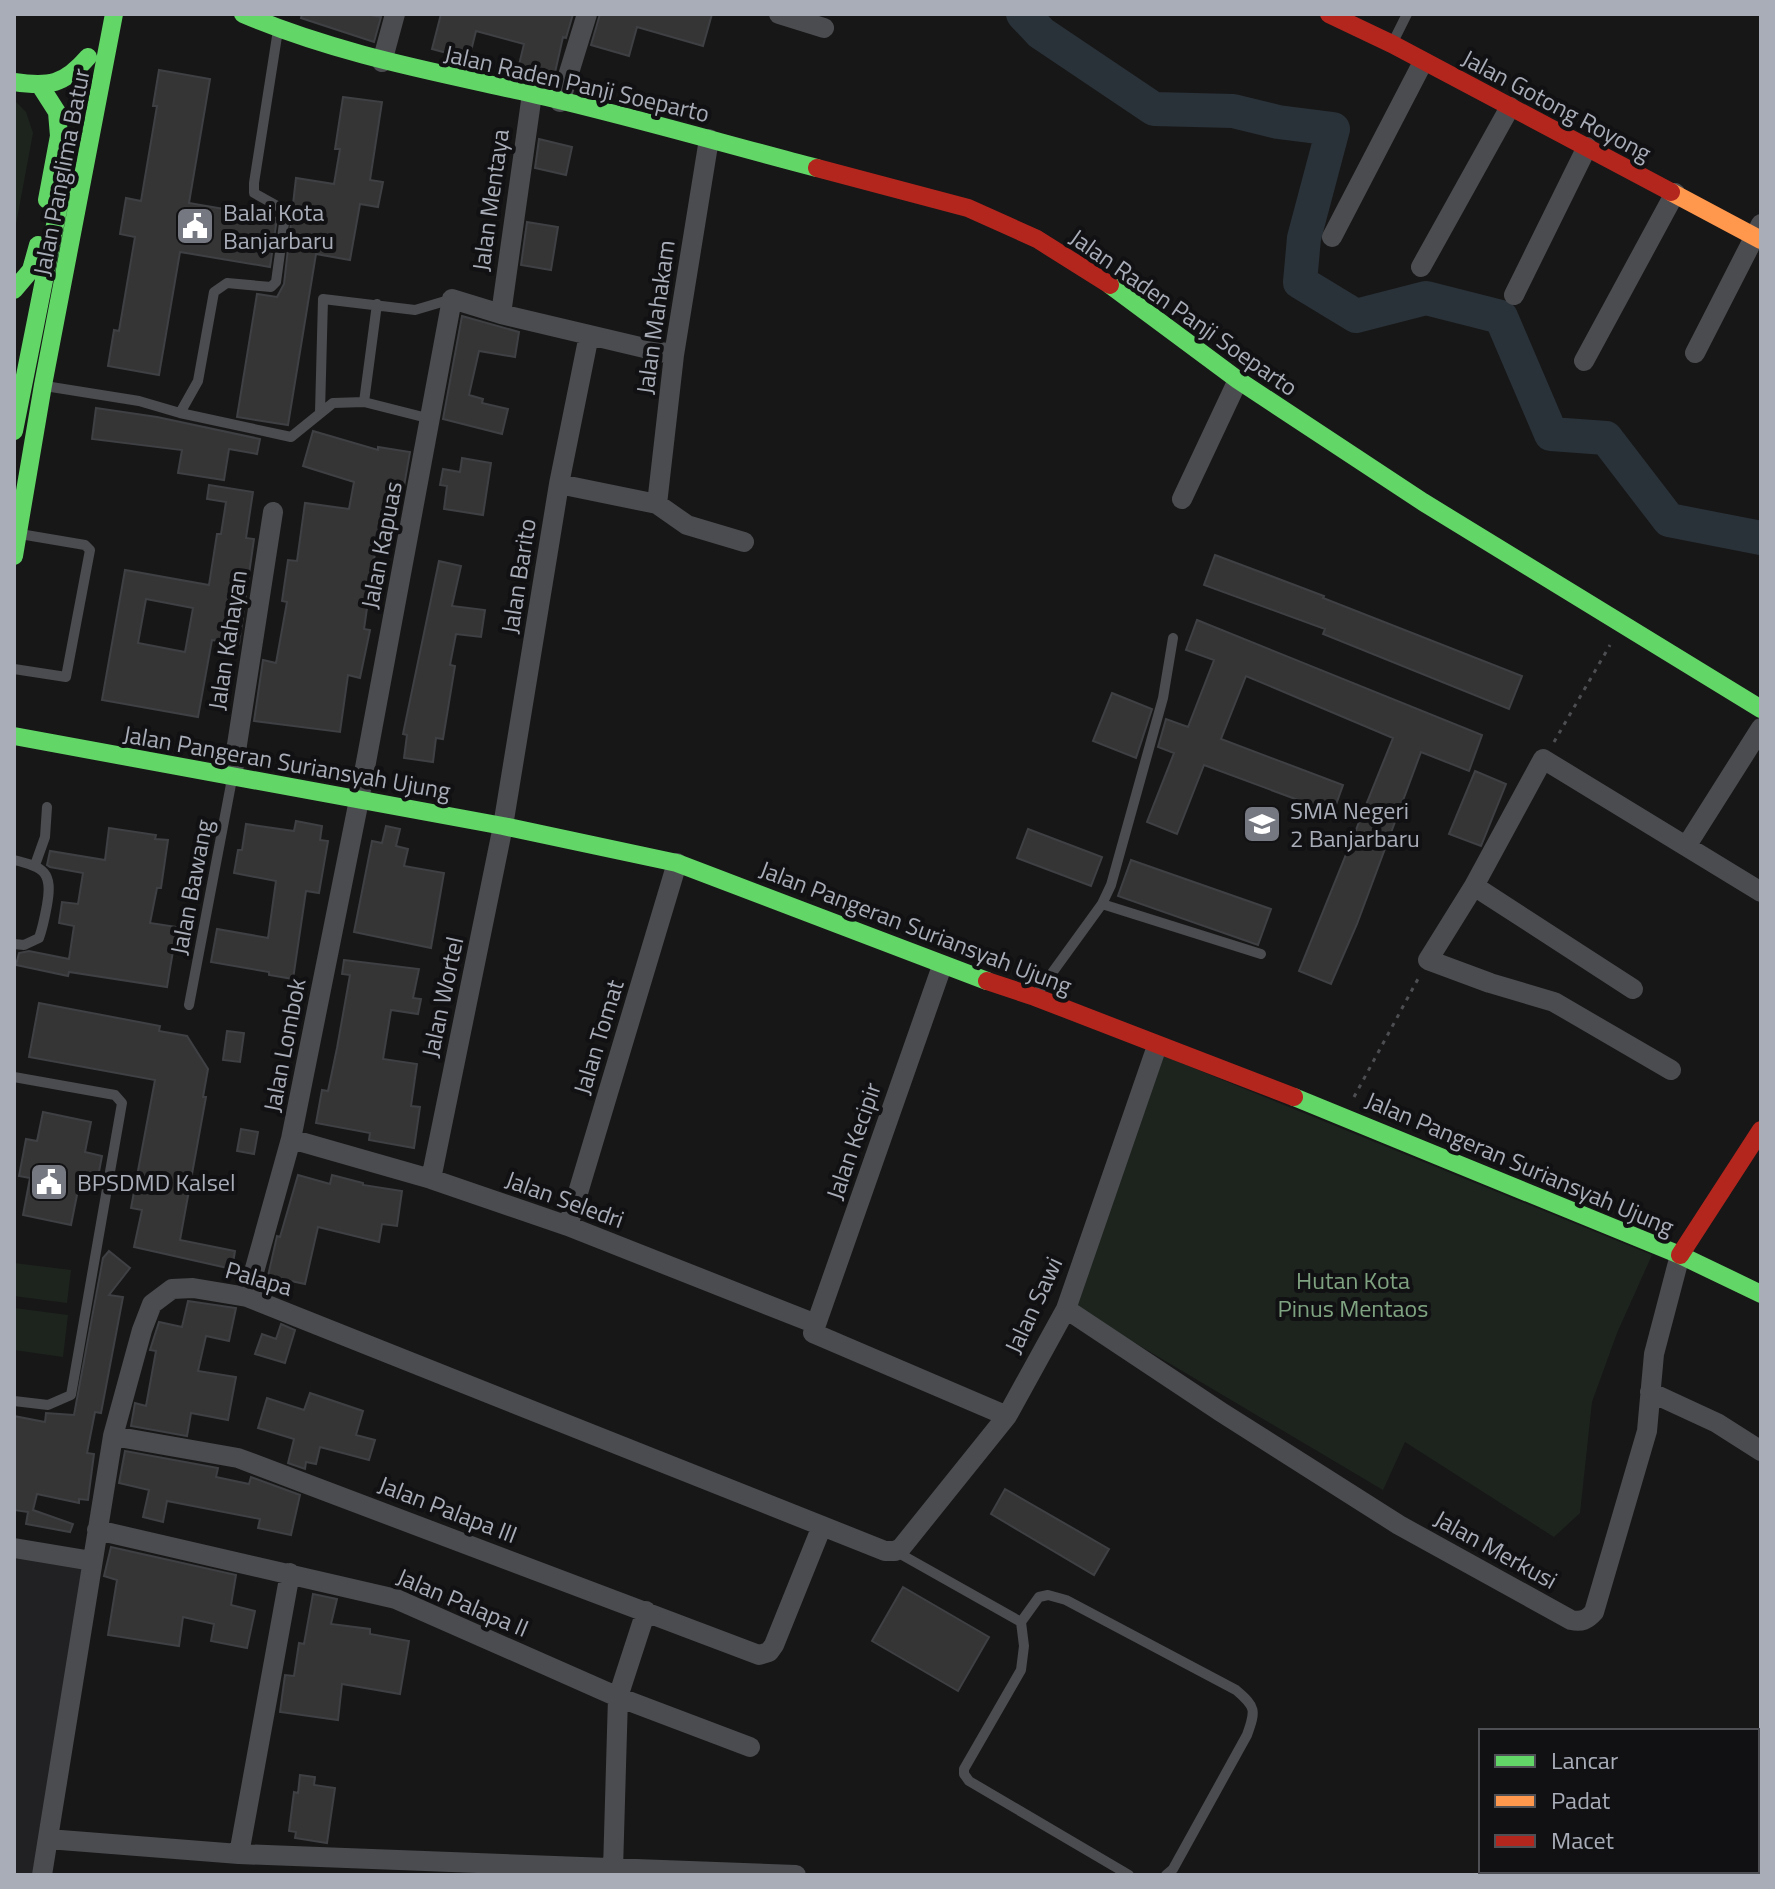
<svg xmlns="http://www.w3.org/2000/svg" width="1775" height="1889" font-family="'Titillium Web',sans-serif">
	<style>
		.built { fill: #212123 }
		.green { fill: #1d241e }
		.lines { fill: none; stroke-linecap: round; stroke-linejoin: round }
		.river { stroke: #2a3239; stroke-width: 34 }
		.building { fill: #353536; stroke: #3f4043; stroke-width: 2; fill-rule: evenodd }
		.path { stroke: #4d4e52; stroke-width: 3; stroke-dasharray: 4 6; stroke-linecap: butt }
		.lane { stroke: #4b4c50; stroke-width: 10 }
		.street { stroke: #4b4c50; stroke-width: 20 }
		.fast { stroke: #63d668; stroke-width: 18 }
		.slow { stroke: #ff974d; stroke-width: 18 }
		.jam { stroke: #b3261e; stroke-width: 18 }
		.labels { text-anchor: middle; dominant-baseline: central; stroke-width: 8; stroke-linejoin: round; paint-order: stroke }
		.street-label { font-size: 24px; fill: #a8adb8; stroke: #111113 }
		.poi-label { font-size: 24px; fill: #a8adb8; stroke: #111113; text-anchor: start }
		.park-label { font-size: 24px; fill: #7fa381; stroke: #111113 }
	</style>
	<rect width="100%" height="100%" fill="#171717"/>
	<!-- built -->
	<path class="built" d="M14 1552 89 1565 32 1875H14Z"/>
	<!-- green -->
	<path class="green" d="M14 100 26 112 33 133 14 235Z
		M1159 1054 1652 1255 1617 1333 1592 1402 1580 1513 1554 1537 1405 1442 1383 1490 1071 1305Z
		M14 1263 71 1270 67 1303 14 1296Z
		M14 1308 68 1315 63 1357 14 1350Z"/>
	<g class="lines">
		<!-- river -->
		<path class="river" d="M1023 14 1041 33 1154 109 1233 111 1278 122 1333 129 1304 238 1300 282 1356 316 1426 298 1501 317 1551 434 1606 438 1669 520 1761 538"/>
	</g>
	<!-- building -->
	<path class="building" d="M302 14H365L381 17 374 42 301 18Z
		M441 14H573L566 38 563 37 554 77 518 69 524 44 476 31 469 59 432 49Z
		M600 14H712L703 46 637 27 629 56 591 45Z
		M159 70 210 79 189 203 277 218 270 267 180 252 159 375 108 366 114 330 119 331 135 237 120 234 126 198 141 201 157 106H153Z
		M343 97 382 102 370 180 383 182 378 207 360 204 350 260 316 254 288 425 237 417 257 294 277 297 284 284 296 178 334 184 340 149H335Z
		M539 139 572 147 566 175 535 168Z
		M527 222 558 227 551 270 521 265Z
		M462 316 519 332 515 357 479 351 469 395 483 399 482 403 508 409 502 434 443 419Z
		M96 408 157 417 260 439 257 454 229 449 224 480 178 473 182 450 92 439Z
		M313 431 378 450V447L410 452 403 492 395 491 388 527 382 526 375 553 364 629 370 630 360 678 348 675 340 732 254 721 263 660 276 663 287 602 282 601 288 560 297 561 305 503 349 509 354 482 303 466Z
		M462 458 491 463 483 515 444 509 447 486 440 485 443 469 460 472Z
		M209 485 253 492 246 538 254 539 239 644 212 640 198 717 102 700 125 570 209 585 217 534H221L226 502 207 499ZM146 599 193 608 185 652 138 643Z
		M1215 555 1324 596 1323 598 1522 676 1509 709 1323 634 1325 629 1204 585Z
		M439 561 461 566 452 606 485 610 481 637 456 634 450 665 455 666 443 739 436 738 433 762 404 758 407 735 403 734Z
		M1197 620 1482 735 1469 771 1421 752 1357 924 1331 984 1299 971 1393 738 1246 676 1221 739 1343 785 1333 813 1204 765 1177 834 1147 822 1174 753 1158 747 1166 719 1188 727 1214 660 1186 650Z
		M1112 693 1152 709 1136 758 1093 741Z
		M1475 771 1506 784 1481 846 1449 834Z
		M296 821 322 826 320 840 328 841 319 893 306 891 293 979 269 975V972L211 962 217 929 268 938 276 881 234 873 238 850H242L246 824 294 831Z
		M386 826 400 829 396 846 408 849 404 866 444 873 431 948 354 932 372 841 382 843Z
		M109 828 156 835 155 839 168 840 161 888H157L150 923 177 927 167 987 69 972 68 976 16 965 19 953 29 951 69 959 74 926 59 923 62 902 78 904 83 873 50 867 47 865 50 851 105 860Z
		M1028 829 1102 857 1091 886 1017 858Z
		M1131 860 1271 909 1258 945 1118 896Z
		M344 960 419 969 413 998 421 999 418 1014 391 1010 383 1059 417 1064 411 1106 420 1107 414 1148 369 1140 370 1133 316 1123 322 1090 328 1091 337 1048 350 975 342 974Z
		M39 1003 160 1026 159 1031 187 1036 208 1069 203 1097H206L180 1240 235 1251 232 1269 134 1247 142 1210 131 1208 155 1080 29 1057Z
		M227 1031 244 1033 240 1062 223 1060Z
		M43 1112 91 1122 85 1152 102 1156 95 1193 78 1190 71 1225 23 1215 30 1178 19 1176 26 1139 37 1141Z
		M241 1129 258 1132 254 1154 237 1151Z
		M298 1175 330 1184 332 1175 363 1183V1185L402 1191 397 1226 382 1224 379 1242 318 1227 305 1284 268 1276 277 1236 280 1237Z
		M109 1251 130 1268 109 1295 123 1297 101 1413 95 1412 87 1453 94 1454 88 1500 79 1499V1503L37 1494 33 1510 73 1524 70 1532 26 1524 28 1512 14 1510V1416L45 1422 46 1413 74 1415 103 1258Z
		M188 1301 236 1308 229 1341 206 1336 198 1371 236 1377 228 1420 191 1413 187 1436 131 1426 135 1403 146 1406 156 1351 150 1350 159 1322 182 1327Z
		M281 1324 295 1330 285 1363 255 1354 262 1334 276 1339Z
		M310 1393 363 1411 356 1435 375 1440 369 1460 320 1447 316 1464 306 1462 305 1469 288 1463 294 1439 258 1428 267 1398 304 1410Z
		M125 1451 218 1468 216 1477 249 1484 251 1477 300 1495 291 1535 258 1528 260 1519 167 1501 163 1522 143 1517 149 1490 119 1483Z
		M1005 1489 1109 1549 1094 1575 991 1514Z
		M111 1547 236 1575 231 1605 255 1611 247 1648 211 1641 214 1624 183 1617 179 1646 108 1635 117 1580 104 1576Z
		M903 1587 989 1637 958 1691 872 1641Z
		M313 1594 337 1599 331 1624 370 1629V1634L409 1641 400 1694 342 1684 338 1720 280 1712 285 1675 294 1676 299 1643 304 1644Z
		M300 1775 315 1777 314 1785 335 1788 327 1843 295 1838 296 1832 289 1831 294 1792 298 1793Z"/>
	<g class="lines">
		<!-- path -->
		<path class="path" d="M1554 742 1610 645
			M1354 1097 1419 977"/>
		<!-- lane -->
		<path class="lane" d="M1393 42 1407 14
			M45 386 139 401 180 413 198 381 214 292 227 283 271 287 276 282 285 216 281 208 254 193V183L278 30
			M364 402 377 304
			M320 412 323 299 415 310 452 299
			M180 413 291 437 333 403 364 402 431 419
			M14 669 66 677 90 550 85 545 20 534
			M14 860C44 867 53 872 47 905 45 916 43 927 39 938L24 945 14 944
			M35 865 45 837 47 807
			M1102 904 1261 954
			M1036 995 1102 904 1111 885 1163 698 1173 638
			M189 1005 232 779
			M14 1077 115 1095 122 1103 71 1395 48 1405 14 1401
			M895 1551 1021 1622
			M1129 1875 969 1781 964 1774V1769L1021 1670 1024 1646 1021 1622 1039 1597 1048 1595 1066 1600 1236 1690C1256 1707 1256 1710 1247 1735L1173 1869 1166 1875"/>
		<!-- street -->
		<path class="street" d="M779 14 824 28
			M382 62 395 14
			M560 102 587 14
			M1332 237 1423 62
			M1421 267 1510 107
			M1514 295 1587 147
			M501 314 532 94
			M1695 353 1761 224
			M1584 361 1675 193
			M559 484 657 504 687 525 744 542
			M1182 499 1238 380
			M657 504 674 355 709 139
			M232 777 273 512
			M1687 845 1761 728
			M1474 886 1633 989
			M942 966 813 1333 1007 1416
			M1671 1070 1554 1002 1490 983 1428 960 1474 886 1543 759 1761 892
			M291 1139 431 1179 568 1226 816 1324
			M431 1179 503 826 559 484 589 335
			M568 1226 677 863
			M247 1297 291 1139 359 800 452 299 501 314 674 355
			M1066 1309 1221 1412 1399 1525 1571 1620C1582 1622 1587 1620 1594 1612L1647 1431 1654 1354 1680 1255
			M1650 1392 1717 1423 1761 1451
			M113 1436 238 1458 759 1655 769 1652 774 1645 822 1526
			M97 1530 396 1599 618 1697 750 1747
			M14 1548 92 1561
			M1757 1834 1761 1837
			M48 1839 239 1854 796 1875
			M239 1854 290 1573
			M613 1870 618 1697 646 1611
			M42 1875 113 1436 142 1330 152 1304 172 1289 193 1288 247 1297 885 1551H895L901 1548 1007 1416 1066 1309 1157 1046"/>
		<!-- fast -->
		<path class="fast" d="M243 14C337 54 431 71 529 93 626 115 721 143 817 168
			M14 82C49 87 64 85 88 57
			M41 87 57 112 59 136 47 200
			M1110 285 1238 380 1423 502 1761 709
			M14 290 31 270 38 245
			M14 431 64 180
			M14 556 43 385 114 14
			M14 736 503 826 677 863 987 981
			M1294 1097 1680 1255 1761 1294"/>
		<!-- slow -->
		<path class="slow" d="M1671 192 1761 240"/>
		<!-- jam -->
		<path class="jam" d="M1329 14 1392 44 1671 192
			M817 168 968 208 1037 239 1110 285
			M987 981 1035 997 1294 1097
			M1680 1255 1761 1130"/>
	</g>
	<!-- icons -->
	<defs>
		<symbol id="civic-square" viewBox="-11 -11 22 22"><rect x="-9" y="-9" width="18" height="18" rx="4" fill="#757880" stroke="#111113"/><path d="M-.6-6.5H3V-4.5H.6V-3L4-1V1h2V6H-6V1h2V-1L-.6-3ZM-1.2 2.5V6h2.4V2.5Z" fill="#fff"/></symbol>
		<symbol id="school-square" viewBox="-11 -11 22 22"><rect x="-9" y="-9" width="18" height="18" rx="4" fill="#757880" stroke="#111113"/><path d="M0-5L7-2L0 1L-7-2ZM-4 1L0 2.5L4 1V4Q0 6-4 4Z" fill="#fff"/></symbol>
	</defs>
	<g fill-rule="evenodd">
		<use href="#civic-square" x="173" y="204" width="44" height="44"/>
		<use href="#school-square" x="1240" y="802" width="44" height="44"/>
		<use href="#civic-square" x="27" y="1160" width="44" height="44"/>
	</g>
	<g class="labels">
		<!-- street labels -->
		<g class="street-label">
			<text transform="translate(577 83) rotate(13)">Jalan Raden Panji Soeparto</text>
			<text transform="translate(1557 105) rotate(28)">Jalan Gotong Royong</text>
			<text transform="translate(61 172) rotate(-79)">Jalan Panglima Batur</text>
			<text transform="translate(490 200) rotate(-82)">Jalan Mentaya</text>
			<text transform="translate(1184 312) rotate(35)">Jalan Raden Panji Soeparto</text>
			<text transform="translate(655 317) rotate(-82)">Jalan Mahakam</text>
			<text transform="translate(381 545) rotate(-79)">Jalan Kapuas</text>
			<text transform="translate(518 576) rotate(-81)">Jalan Barito</text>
			<text transform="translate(227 640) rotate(-81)">Jalan Kahayan</text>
			<text transform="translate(287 762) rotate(10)">Jalan Pangeran Suriansyah Ujung</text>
			<text transform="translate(191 887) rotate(-79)">Jalan Bawang</text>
			<text transform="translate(916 927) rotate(21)">Jalan Pangeran Suriansyah Ujung</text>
			<text transform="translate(442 997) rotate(-78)">Jalan Wortel</text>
			<text transform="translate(598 1037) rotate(-73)">Jalan Tomat</text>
			<text transform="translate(284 1045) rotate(-79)">Jalan Lombok</text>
			<text transform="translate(853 1141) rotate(-71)">Jalan Kecipir</text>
			<text transform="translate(1520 1163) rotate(23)">Jalan Pangeran Suriansyah Ujung</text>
			<text transform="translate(565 1199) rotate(20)">Jalan Seledri</text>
			<text transform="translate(259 1278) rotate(16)">Palapa</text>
			<text transform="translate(1033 1305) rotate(-65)">Jalan Sawi</text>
			<text transform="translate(448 1509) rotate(21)">Jalan Palapa III</text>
			<text transform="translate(1496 1549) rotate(29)">Jalan Merkusi</text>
			<text transform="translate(463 1602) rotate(23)">Jalan Palapa II</text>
		</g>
		<!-- poi labels -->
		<g class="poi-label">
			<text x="223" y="212">Balai Kota<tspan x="223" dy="28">Banjarbaru</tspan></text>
			<text x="1290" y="810">SMA Negeri<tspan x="1290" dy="28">2 Banjarbaru</tspan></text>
			<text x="77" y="1182">BPSDMD Kalsel</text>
		</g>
		<!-- park labels -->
		<g class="park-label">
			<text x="1353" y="1280">Hutan Kota<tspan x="1353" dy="28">Pinus Mentaos</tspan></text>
		</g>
	</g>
	<!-- border -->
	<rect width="1775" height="1889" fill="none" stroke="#a8adb8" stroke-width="32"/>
	<!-- legend -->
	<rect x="1479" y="1729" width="280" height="144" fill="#111113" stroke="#4d4f55" stroke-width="2"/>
	<rect x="1495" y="1755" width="40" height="12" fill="#63d668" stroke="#4d4f55" stroke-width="2"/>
	<text x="1551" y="1769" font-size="24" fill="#a8adb8">Lancar</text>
	<rect x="1495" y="1795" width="40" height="12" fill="#ff974d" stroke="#4d4f55" stroke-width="2"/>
	<text x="1551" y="1809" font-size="24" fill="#a8adb8">Padat</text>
	<rect x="1495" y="1835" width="40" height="12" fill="#b3261e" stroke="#4d4f55" stroke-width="2"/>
	<text x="1551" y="1849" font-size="24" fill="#a8adb8">Macet</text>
</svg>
